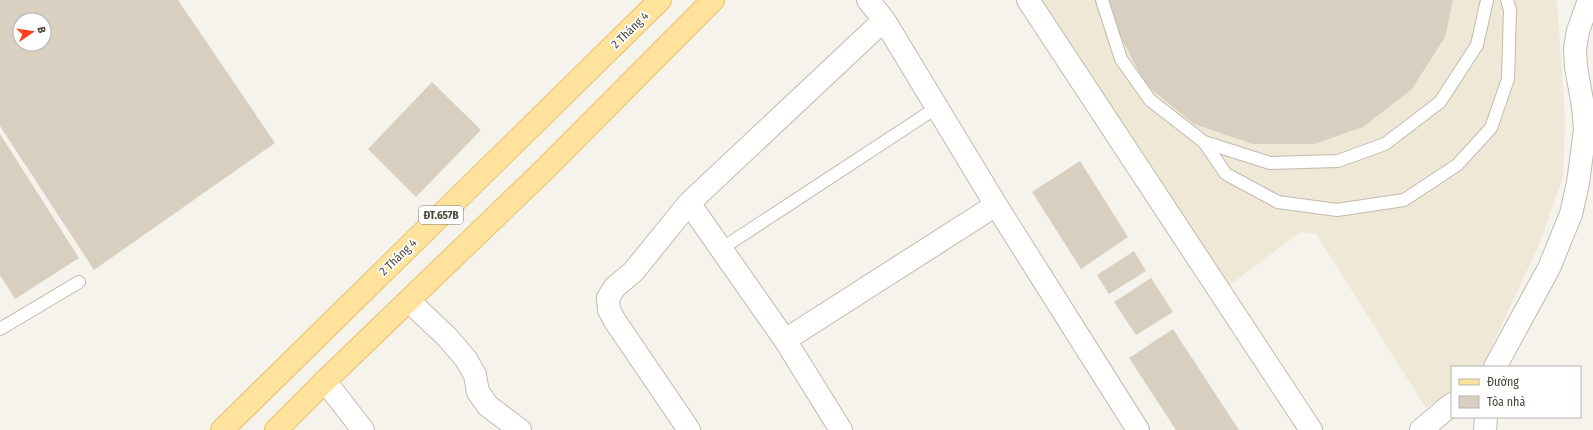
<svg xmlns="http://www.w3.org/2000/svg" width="1593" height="430" font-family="'Fira Sans Condensed',sans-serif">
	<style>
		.education { fill: #efe8d6 }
		.building { fill: #d8cfc1; fill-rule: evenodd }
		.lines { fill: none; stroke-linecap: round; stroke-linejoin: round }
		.lane-casing { stroke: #c2bbae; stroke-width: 14 }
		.street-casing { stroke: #c2bbae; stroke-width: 24 }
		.primary-casing { stroke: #e6c16a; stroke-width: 24 }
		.lane { stroke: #fff; stroke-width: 12 }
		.street { stroke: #fff; stroke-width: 22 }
		.primary { stroke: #ffe39c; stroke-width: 22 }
		.labels { text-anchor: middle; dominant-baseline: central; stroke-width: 3.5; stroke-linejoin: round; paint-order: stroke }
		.shield { fill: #fff; stroke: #817c74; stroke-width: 1 }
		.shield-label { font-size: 11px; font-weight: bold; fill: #4b4439 }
		.street-label { font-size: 12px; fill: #4b4439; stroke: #fff }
	</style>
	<rect width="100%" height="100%" fill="#f6f3ec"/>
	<!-- education -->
	<path class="education" d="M1040 0H1557L1565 121 1563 177 1539 245 1482 367H1452V390L1426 408 1316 234 1300 232 1226 288Z"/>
	<!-- building -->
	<path class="building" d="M0 0H178L275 143 94 270 0 126ZM20 20H44V44H20Z
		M1107 0H1453L1445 37 1412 89 1363 127 1314 144H1253L1194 124 1146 85 1109 15Z
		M432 82 481 130 416 197 368 149Z
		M0 134 79 258 15 299 0 275Z
		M1080 161 1128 237 1081 269 1032 192Z
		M1134 251 1146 271 1109 294 1097 275Z
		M1151 278 1173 312 1136 335 1114 302Z
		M1173 329 1239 430H1176L1129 358Z"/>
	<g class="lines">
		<defs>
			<path id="lane" d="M1102 0 1121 59 1150 100 1204 142 1270 163 1338 161 1385 144 1440 102 1477 45 1487 0
				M1204 142 1226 174 1278 202 1337 210 1404 200 1457 165 1491 128 1508 79 1510 10 1507 0
				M721 249 936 108
				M0 329 79 282"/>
			<path id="street" d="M1028 0 1311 430
				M884 20 996 205 1138 430
				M689 203 633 272 615 287 608 298 609 310 615 321 689 430
				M409 301 447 337 466 359 475 375 478 392 488 406 520 430
				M785 340 996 205
				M1495 367 1549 268 1571 214 1578 183 1585 130 1583 106 1576 67 1575 49 1578 31 1589 0
				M325 381 363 430
				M841 430 785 340 689 203 884 20 868 0
				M1421 430 1452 404
				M1485 430 1486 417"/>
			<path id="primary" d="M222 430 660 0
				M276 430 325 381 545 169 713 0"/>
		</defs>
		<!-- lane casing -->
		<use href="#lane" class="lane-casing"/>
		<!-- street casing -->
		<use href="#street" class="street-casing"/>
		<!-- primary casing -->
		<use href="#primary" class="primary-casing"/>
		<!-- lane -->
		<use href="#lane" class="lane"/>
		<!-- street -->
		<use href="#street" class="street"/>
		<!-- primary -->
		<use href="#primary" class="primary"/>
	</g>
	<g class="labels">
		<!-- shield labels -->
		<rect class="shield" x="419" y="206" width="44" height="18" rx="3"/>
		<g class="shield-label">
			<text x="441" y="215">ĐT.657B</text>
		</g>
		<!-- street labels -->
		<g class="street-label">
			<text transform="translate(630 30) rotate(-44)">2 Tháng 4</text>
			<text transform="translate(398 257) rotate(-44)">2 Tháng 4</text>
		</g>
	</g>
	<!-- legend -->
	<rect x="1451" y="366" width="130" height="52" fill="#ffffff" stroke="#b7b4b0"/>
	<rect x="1459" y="379" width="20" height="6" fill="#ffe39c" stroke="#b7b4b0"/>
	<text x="1487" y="386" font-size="12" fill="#4b4439">Đường</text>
	<rect x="1459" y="396" width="20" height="12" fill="#d8cfc1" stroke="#b7b4b0"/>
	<text x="1487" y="406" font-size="12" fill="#4b4439">Tòa nhà</text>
	<!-- north arrow -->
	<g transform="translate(32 32) rotate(77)"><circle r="19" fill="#ffffff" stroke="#b7b4b0"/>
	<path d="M0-3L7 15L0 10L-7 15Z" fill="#fc3f1d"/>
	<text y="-6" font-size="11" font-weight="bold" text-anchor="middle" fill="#4b4439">B</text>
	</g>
</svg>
